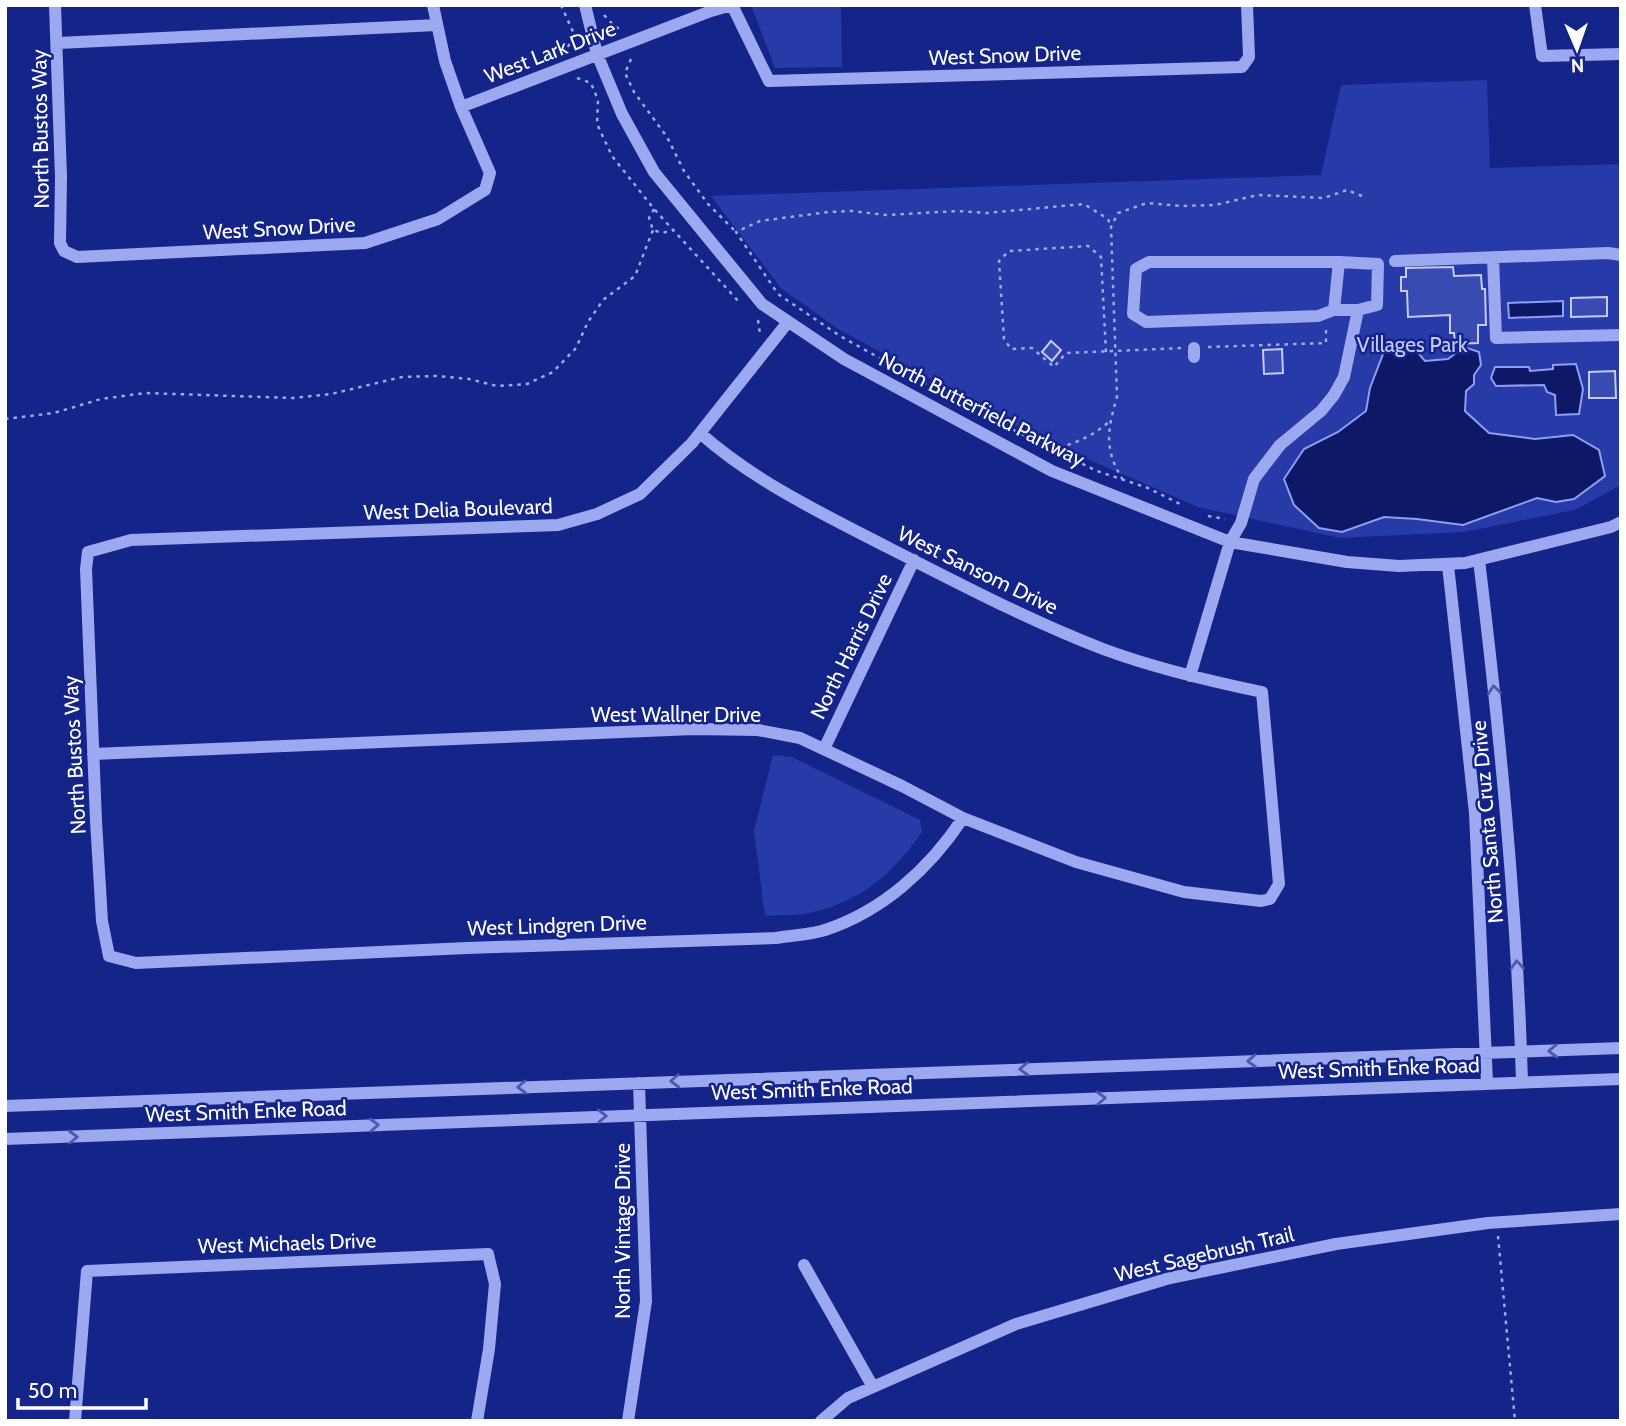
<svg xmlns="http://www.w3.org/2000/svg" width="1626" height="1426" font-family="Cabin,sans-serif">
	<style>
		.green { fill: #273aa8 }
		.water { fill: #0d1866; stroke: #8e9ef2; stroke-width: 2 }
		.building { fill: #394ab1; stroke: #c2cbfb; stroke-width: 2 }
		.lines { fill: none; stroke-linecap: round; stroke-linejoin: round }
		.path { stroke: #9ca8ef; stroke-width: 2.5; stroke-dasharray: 3.5 5; stroke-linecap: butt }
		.minor { stroke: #9ca8ef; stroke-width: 12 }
		.oneway { stroke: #4b59b2 }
		.labels { text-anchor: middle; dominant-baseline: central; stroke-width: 5; stroke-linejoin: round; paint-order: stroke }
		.street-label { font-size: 21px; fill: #fff; stroke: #152489 }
		.park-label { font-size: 21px; fill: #c2cbfb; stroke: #152489 }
	</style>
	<rect width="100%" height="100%" fill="#152489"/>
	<!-- green -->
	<path class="green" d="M751 5H841L842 67 775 68Z
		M1487 80 1490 168 1621 164V485L1575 510 1463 532 1340 538 1198 507 1037 437 838 329 781 288 711 196 1321 175 1341 85Z
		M773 755 792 757 920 820 922 832C894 872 863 900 814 912 799 916 781 915 765 916L754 831Z"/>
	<!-- water -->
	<path class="water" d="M1563 301V316L1509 318 1508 303Z
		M1412 346 1425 361 1448 359 1464 347 1479 352 1481 365 1474 375V384L1466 391 1465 411 1489 433 1535 439 1573 435 1599 450 1605 476 1574 499 1556 502 1537 498 1463 525 1417 519 1384 517 1342 532 1319 528 1294 505 1284 479 1304 449 1338 432 1366 411 1370 388 1385 349Z
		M1576 364 1583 389 1579 414 1556 415 1555 395 1547 392 1544 385 1496 386 1491 378 1495 367H1529L1530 371 1553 369V365Z"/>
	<!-- building -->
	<path class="building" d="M1453 267 1454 276 1481 275 1482 289H1485L1486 325H1478V343L1455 344 1454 333H1450V315L1408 317 1407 291H1401V277H1406V268Z
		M1607 297V316L1571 317V298Z
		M1051 341 1061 350 1052 361 1042 352Z
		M1282 349 1283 373 1264 374 1263 350Z
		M1615 371 1616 398H1589V372Z"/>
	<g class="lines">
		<!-- path -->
		<path class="path" d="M561 5 574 34 568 47 569 51
			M604 15 615 27 623 30
			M631 59 625 73 634 92 667 137 684 171 708 204 736 232
			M577 78 591 83 598 100 597 124 612 156 654 209 740 303
			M654 209 649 218 653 230 662 233 674 230
			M758 320 760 334
			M1208 347 1326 343V327
			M1106 352 1101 257 1088 246 1009 251 999 261 1004 339 1011 349 1032 348 1054 367 1066 353 1115 351 1181 348
			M971 409 840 336 778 294 736 232 760 221 828 212 852 211 886 215 958 211 987 213 1084 204 1108 219 1111 227
			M983 415 1097 471 1148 488 1184 506
			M5 419 54 413 101 399 145 393 293 398 331 394 402 377 436 376 469 379 497 386 527 384 553 372 576 348 588 322 603 300 635 276 653 230
			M1051 449C1073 445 1093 436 1110 421
			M1123 480C1104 450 1107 431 1117 397L1111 227 1118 213 1147 203 1181 206 1215 205 1258 195 1324 198 1347 190 1362 196
			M1208 516 1225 519
			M1498 1236 1515 1421"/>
		<!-- minor -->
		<path class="minor" d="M55 5 61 177 60 243 64 251 77 257 365 243 438 219 485 190 490 173 461 107 445 61 433 5
			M585 5 597 54 622 114 654 172 762 304 844 359 1052 471 1230 542 1347 562 1399 566 1465 563 1611 527 1621 522
			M1535 5 1542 56 1621 54
			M58 43 437 25
			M461 107 711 11 732 5 769 81 1242 67 1249 57 1247 5
			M1493 257 1496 338 1621 335
			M1395 261 1608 253 1621 255
			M1334 310 1318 316 1146 322 1133 314 1136 269 1149 262H1339
			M788 322 692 443 640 494 597 514 558 525 131 540 88 552 86 569 96 821 102 921 109 956 136 963 467 948 776 938C792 935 810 935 825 930 883 911 930 868 963 818
			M1194 348V357
			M1479 560C1500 734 1517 907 1522 1082
			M1448 565 1475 813 1487 1083
			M1190 676 1230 542 1241 523 1254 479 1280 445 1321 411 1334 395 1344 377 1358 310 1377 305 1378 264 1339 262 1334 310H1358
			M824 749 914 560
			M93 754 694 729 758 730 800 738 902 786 963 818 1076 862 1184 892 1261 901 1270 899 1279 884 1262 692C1209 681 1154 668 1103 649 1030 621 960 584 891 549 825 515 755 482 700 433
			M5 1106 1621 1048
			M5 1139 1621 1079
			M804 1265 873 1387
			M75 1421 87 1271 488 1254 495 1284 489 1349 477 1421
			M628 1421 646 1301 639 1083
			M821 1421 848 1398 1016 1324 1170 1278 1336 1244 1488 1223 1621 1214"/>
	</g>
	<!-- one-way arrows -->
	<defs><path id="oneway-chevron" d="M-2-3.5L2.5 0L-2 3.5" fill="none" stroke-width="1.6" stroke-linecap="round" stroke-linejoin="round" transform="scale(1.75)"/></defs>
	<g class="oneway">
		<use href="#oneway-chevron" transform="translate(1494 690) rotate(-96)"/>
		<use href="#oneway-chevron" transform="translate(1517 965) rotate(-93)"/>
		<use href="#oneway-chevron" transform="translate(1553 1051) rotate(178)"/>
		<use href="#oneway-chevron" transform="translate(1252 1061) rotate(178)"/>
		<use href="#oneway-chevron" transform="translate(1024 1069) rotate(178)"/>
		<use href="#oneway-chevron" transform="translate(675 1081) rotate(178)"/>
		<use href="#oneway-chevron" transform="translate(522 1087) rotate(178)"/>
		<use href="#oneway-chevron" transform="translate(1101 1098) rotate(-2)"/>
		<use href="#oneway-chevron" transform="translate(602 1116) rotate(-2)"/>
		<use href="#oneway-chevron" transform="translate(374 1125) rotate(-2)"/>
		<use href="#oneway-chevron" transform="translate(73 1137) rotate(-2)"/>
	</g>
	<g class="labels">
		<!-- street labels -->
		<g class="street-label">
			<text transform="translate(550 52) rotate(-21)">West Lark Drive</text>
			<text transform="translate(1005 55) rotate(-2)">West Snow Drive</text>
			<text transform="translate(40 129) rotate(-91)">North Bustos Way</text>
			<text transform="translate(279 228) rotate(-3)">West Snow Drive</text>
			<text transform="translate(982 409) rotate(27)">North Butterfield Parkway</text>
			<text transform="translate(458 509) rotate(-2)">West Delia Boulevard</text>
			<text transform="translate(978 570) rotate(26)">West Sansom Drive</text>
			<text transform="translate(851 646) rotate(-64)">North Harris Drive</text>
			<text x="676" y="714">West Wallner Drive</text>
			<text transform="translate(74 755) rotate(-93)">North Bustos Way</text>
			<text transform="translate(1487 822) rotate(-95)">North Santa Cruz Drive</text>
			<text transform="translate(557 925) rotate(-2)">West Lindgren Drive</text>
			<text transform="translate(1379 1068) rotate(-2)">West Smith Enke Road</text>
			<text transform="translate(812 1089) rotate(-2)">West Smith Enke Road</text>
			<text transform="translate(246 1111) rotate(-2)">West Smith Enke Road</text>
			<text transform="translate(622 1231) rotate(-90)">North Vintage Drive</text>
			<text transform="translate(287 1243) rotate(-2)">West Michaels Drive</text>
			<text transform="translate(1204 1254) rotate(-13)">West Sagebrush Trail</text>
		</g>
		<!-- park labels -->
		<g class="park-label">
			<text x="1412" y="344">Villages Park</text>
		</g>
	</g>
	<!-- border -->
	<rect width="1626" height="1426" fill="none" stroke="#ffffff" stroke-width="14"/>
	<!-- north arrow -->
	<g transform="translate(1577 49) rotate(178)" stroke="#152489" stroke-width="5" paint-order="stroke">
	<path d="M0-5L12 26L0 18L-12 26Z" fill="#ffffff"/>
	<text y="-10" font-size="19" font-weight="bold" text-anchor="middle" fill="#ffffff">N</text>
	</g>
	<!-- scale -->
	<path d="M18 1398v10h128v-10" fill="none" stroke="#ffffff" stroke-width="3.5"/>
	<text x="28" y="1398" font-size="21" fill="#ffffff" stroke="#152489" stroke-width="5" paint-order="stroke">50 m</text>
</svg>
